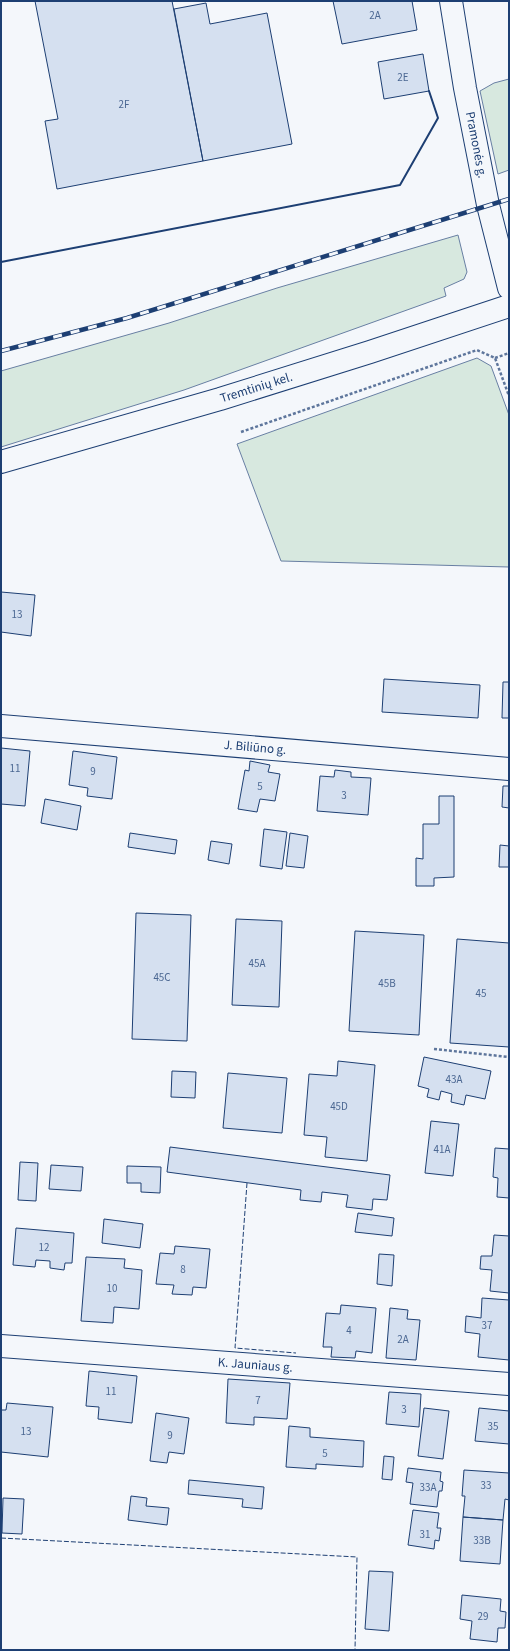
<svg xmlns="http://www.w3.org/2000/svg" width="510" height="1651" font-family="'Source Sans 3',sans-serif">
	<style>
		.green { fill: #d7e8df; stroke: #687fa3 }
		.building { fill: #d5e0f0; stroke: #1d3f73 }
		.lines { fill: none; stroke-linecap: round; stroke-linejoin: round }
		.minor-casing { stroke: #1d3f73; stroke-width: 24 }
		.path { stroke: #5e769c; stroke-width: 2.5; stroke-dasharray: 3 2; stroke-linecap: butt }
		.minor { stroke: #f4f7fb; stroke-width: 22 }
		.rail-casing { stroke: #1d3f73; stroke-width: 4.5 }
		.rail { stroke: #f4f7fb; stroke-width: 3; stroke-dasharray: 9; stroke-linecap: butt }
		.fence { stroke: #1d3f73; stroke-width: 1; stroke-dasharray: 5 2; stroke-linecap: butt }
		.wall { stroke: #1d3f73; stroke-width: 2 }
		.labels { text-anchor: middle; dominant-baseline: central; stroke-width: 3; stroke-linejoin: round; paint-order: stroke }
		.number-label { font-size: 11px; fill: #4b6792 }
		.street-label { font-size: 13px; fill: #1d3f73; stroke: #f4f7fb }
	</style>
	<rect width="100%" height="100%" fill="#f4f7fb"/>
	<!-- green -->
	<path class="green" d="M509 79V170L498 174 480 91 494 83Z
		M458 235 467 272 464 279 444 288 446 296 184 390 1 447V371L169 323 277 288Z
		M477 358 491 366 509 415V567L281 561 237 444Z"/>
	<!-- building -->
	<path class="building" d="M35 1H172L203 161 57 189 45 121 58 119Z
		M333 1H412L417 30 342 44Z
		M206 3 210 24 267 13 292 144 203 161 174 9Z
		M423 54 429 91 384 99 378 62Z
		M1 592 35 595 31 636 1 632Z
		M384 679 480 685 478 718 382 712Z
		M503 682H509V718H502Z
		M1 748 30 751 25 806 1 804Z
		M73 751 117 757 112 799 87 796 88 788 69 785Z
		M250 761 270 765 268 772 280 774 275 801 260 799 257 812 238 809 245 770 249 771Z
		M335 770 351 772V777L371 778 368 815 317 811 320 776 334 777Z
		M503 786H509V808L502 807Z
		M439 796H454V877L434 878V886H416V858L423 859V824H439Z
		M45 799 81 806 77 830 41 823Z
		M264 829 287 832 282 869 260 866Z
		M130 833 177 840 175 854 128 847Z
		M290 833 308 836 304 868 286 866Z
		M211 841 232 844 229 864 208 860Z
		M509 844V867H499L500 845 509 846Z
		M136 913 191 915 187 1041 132 1039Z
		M236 919 282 921 279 1007 232 1005Z
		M355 931 424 935 419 1035 349 1031Z
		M457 939 509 943V1047L450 1043Z
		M424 1057 491 1071 485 1099 466 1095 464 1105 451 1102 452 1094 441 1091 439 1100 427 1097 429 1089 418 1086Z
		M338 1061 375 1065 367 1161 325 1157 327 1137 304 1135 309 1074 337 1076Z
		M172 1071 196 1072 195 1098 171 1097Z
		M228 1073 287 1078 282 1133 223 1128Z
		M431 1121 459 1124 453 1176 425 1173Z
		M170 1147 390 1175 387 1200 373 1199 372 1210 346 1207 348 1195 322 1192 321 1202 300 1200 301 1190 167 1172Z
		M495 1148 509 1149V1198L497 1197 498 1178 493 1177Z
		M20 1162 38 1163 36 1201 18 1200Z
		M51 1165 83 1167 81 1191 49 1189Z
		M127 1166 161 1167 160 1193 141 1192V1183H127Z
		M358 1213 394 1218 392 1236 355 1232Z
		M104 1219 143 1224 140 1248 102 1243Z
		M16 1228 74 1233 72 1263H65L64 1270 50 1268V1261L36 1260 35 1267 13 1265Z
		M494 1235 509 1236V1293L490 1291 492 1270 480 1269 481 1256H492Z
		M175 1246 210 1249 206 1288 193 1287 192 1295 172 1294 174 1285 156 1284 160 1253 174 1254Z
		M379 1254 394 1255 392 1286 377 1284Z
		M86 1257 125 1259 124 1268 142 1270 139 1309 114 1307 113 1323 81 1321Z
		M482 1298 509 1300V1360L478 1357 480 1334 465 1332 466 1316 481 1318Z
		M341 1305 376 1308 372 1353 356 1351 355 1358 331 1357 332 1347H323L326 1313 340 1314Z
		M390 1308 408 1310 407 1319 420 1320 416 1360 386 1358Z
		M89 1371 137 1376 132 1423 98 1419 99 1407 86 1406Z
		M228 1379 290 1383 287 1419 254 1417V1425L226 1423Z
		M389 1392 421 1394 419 1427 386 1424Z
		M7 1403 53 1407 48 1457 1 1452V1410H6Z
		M424 1408 449 1411 443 1459 418 1456Z
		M479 1408 509 1411V1444L475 1441Z
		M156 1413 189 1418 184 1454 169 1452 167 1463 150 1461Z
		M289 1426 310 1428V1437L364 1441 363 1467 316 1464V1469L286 1467Z
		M384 1456 394 1457 392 1480 382 1479Z
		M408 1468 441 1472 440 1481 443 1482 442 1491H439L437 1507 410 1504 413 1483 406 1482Z
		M464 1470 509 1473V1500L505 1499 503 1520 463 1517 465 1496H462Z
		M189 1480 264 1487 262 1509 242 1507 243 1499 188 1494Z
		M131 1496 147 1498 146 1506 169 1508 167 1525 128 1520Z
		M3 1498 24 1499 22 1534 2 1533Z
		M413 1510 439 1513 437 1528H441L439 1541 435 1540 434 1549 408 1545Z
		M463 1517 503 1520 500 1564 460 1561Z
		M369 1571 393 1572 389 1631 365 1629Z
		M462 1595 501 1599 500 1611 506 1612 505 1628H498L497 1642 470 1639 472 1621 460 1619Z"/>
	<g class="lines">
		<defs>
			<g id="minor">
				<path id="s1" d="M451 1 465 88 488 205 509 288"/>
				<path id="s2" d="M1 462 220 399 370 352 509 306"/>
				<path id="s3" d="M1 726 509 769"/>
				<path id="s4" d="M1 1346 509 1384"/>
			</g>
		</defs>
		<!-- minor casing -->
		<use href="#minor" class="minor-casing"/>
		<!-- path -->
		<path class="path" d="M495 358 509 353
			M241 432 477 350 495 358 509 396
			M434 1049 509 1057"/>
		<!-- minor -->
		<use href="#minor" class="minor"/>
		<defs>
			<path id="rail" d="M1 351 127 318 509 199"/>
		</defs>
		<!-- rail casing -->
		<use href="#rail" class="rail-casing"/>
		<!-- rail -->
		<use href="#rail" class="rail"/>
		<!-- fence -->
		<path class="fence" d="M247 1183 235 1348 296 1353
			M1 1538 357 1557 355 1650"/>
		<!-- wall -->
		<path class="wall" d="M1 262 400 185 438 118 429 91"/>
	</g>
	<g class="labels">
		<!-- number labels -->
		<g class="number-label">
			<text x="375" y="15">2A</text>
			<text x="403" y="77">2E</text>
			<text x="124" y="104">2F</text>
			<text x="17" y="614">13</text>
			<text x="15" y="768">11</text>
			<text x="93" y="771">9</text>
			<text x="260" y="786">5</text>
			<text x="344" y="795">3</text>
			<text x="257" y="963">45A</text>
			<text x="162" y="977">45C</text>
			<text x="387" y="983">45B</text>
			<text x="481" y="993">45</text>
			<text x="454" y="1079">43A</text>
			<text x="339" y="1106">45D</text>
			<text x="442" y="1149">41A</text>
			<text x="44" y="1247">12</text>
			<text x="183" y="1269">8</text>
			<text x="112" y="1288">10</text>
			<text x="487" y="1325">37</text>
			<text x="349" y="1330">4</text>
			<text x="403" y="1339">2A</text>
			<text x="111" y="1391">11</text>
			<text x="258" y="1400">7</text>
			<text x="404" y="1409">3</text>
			<text x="493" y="1426">35</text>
			<text x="26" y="1431">13</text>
			<text x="170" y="1435">9</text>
			<text x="325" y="1453">5</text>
			<text x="486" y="1485">33</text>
			<text x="428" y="1487">33A</text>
			<text x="425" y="1534">31</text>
			<text x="482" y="1540">33B</text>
			<text x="483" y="1616">29</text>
		</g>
		<!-- street labels -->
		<g class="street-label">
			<text stroke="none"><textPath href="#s1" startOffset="146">Pramonės g.</textPath></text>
			<text stroke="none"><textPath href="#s2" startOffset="266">Tremtinių kel.</textPath></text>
			<text stroke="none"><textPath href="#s3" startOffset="255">J. Biliūno g.</textPath></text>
			<text stroke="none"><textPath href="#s4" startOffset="255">K. Jauniaus g.</textPath></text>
		</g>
	</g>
	<!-- border -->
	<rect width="510" height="1651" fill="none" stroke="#1d3f73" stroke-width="4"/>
</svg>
